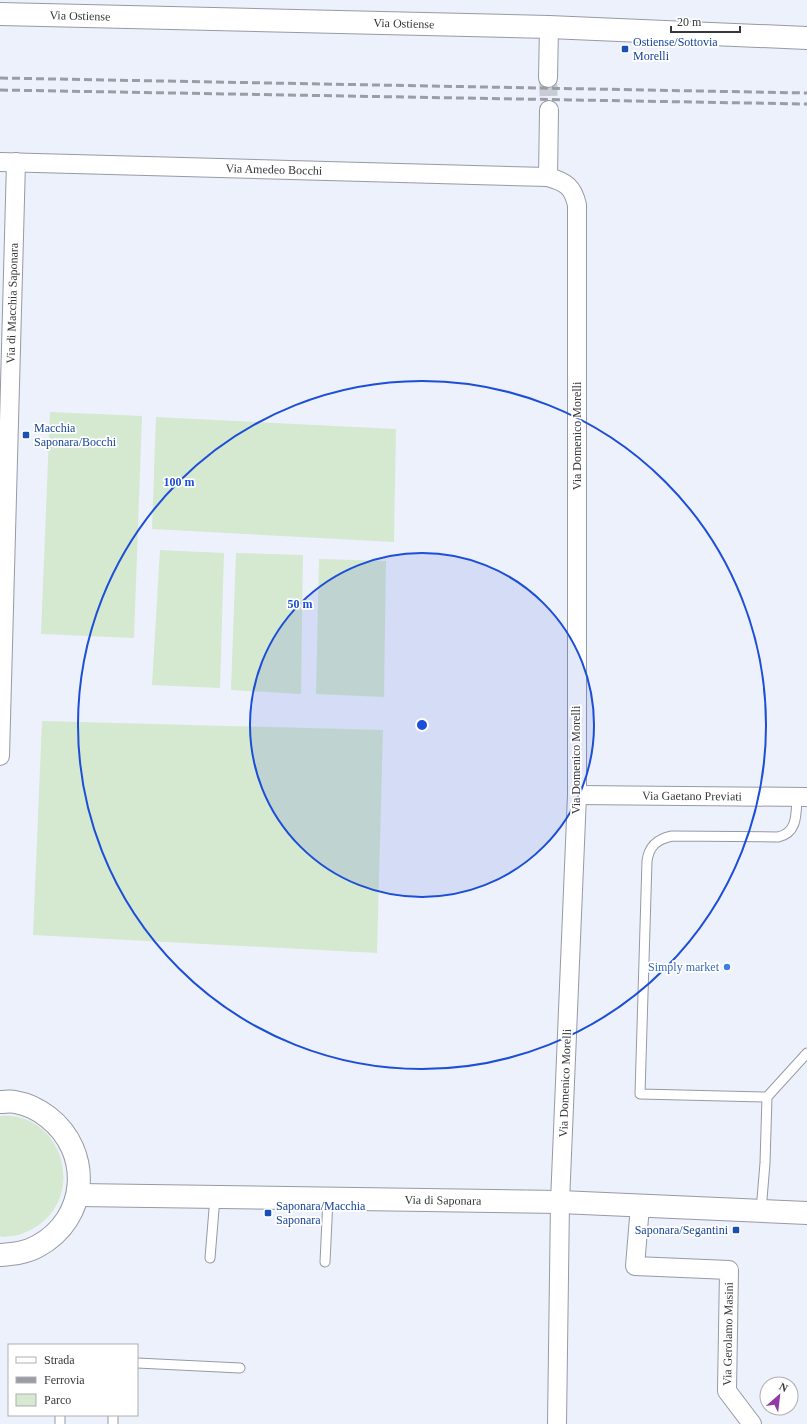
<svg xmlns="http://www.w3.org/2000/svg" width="807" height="1424" font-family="'Times New Roman',serif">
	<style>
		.green { fill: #d5e8d0 }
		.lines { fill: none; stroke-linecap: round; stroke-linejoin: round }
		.street-tunnel { stroke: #c8ccd5; stroke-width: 18; stroke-dasharray: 18 9; stroke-linecap: butt }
		.lane-casing { stroke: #969aa4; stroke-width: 11 }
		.street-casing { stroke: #969aa4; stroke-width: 20 }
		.secondary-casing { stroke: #969aa4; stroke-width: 24 }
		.lane { stroke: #fff; stroke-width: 9 }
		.street { stroke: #fff; stroke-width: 18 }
		.secondary { stroke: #fff; stroke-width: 22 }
		.rail { stroke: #9b9da5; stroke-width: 3; stroke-dasharray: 8 4; stroke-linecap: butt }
		.ring { fill: none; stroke: #1d4ed8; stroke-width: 2 }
		.transit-dot { fill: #1a4fb4; stroke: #fff; stroke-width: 1.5 }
		.shop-dot { fill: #3f7fe0; stroke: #fff; stroke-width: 1.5 }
		.labels { text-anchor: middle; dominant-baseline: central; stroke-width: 3.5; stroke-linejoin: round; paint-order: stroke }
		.street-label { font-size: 12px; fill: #36373b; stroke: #fff }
		.transit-label { font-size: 12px; fill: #164399; stroke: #fff; text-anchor: start }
		.shop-label { font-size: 12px; fill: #366cbe; stroke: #fff; text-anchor: end }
		.centre { fill: #1d4ed8; stroke: #fff; stroke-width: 2 }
		.ring-label { font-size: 12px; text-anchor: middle; font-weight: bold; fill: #1d4ed8; stroke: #fff; stroke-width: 3.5; stroke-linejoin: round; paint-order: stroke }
	</style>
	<rect width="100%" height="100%" fill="#edf1fb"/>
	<!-- green -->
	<path class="green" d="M50 412 142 416 134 638 41 634Z
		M156 417 396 429 394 542 152 529Z
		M160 550 224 553 220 688 152 685Z
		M236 553 303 555 301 694 231 690Z
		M319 559 386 561 384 697 316 694Z
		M42 721 383 730 377 953 33 935Z
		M0 1116C67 1111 90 1207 24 1233 18 1236 10 1236 3 1237L0 1236Z"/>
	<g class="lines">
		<!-- street-tunnel -->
		<path class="street-tunnel" d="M548 78 549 110"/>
		<defs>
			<path id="lane" d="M767 1097 807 1053
				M761 1211 765 1163 767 1097 640 1094 647 861C649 846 657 839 672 836L778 837C798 833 796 813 797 797
				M210 1258 215 1197
				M325 1262 328 1199
				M137 1363 240 1368
				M60 1424V1415
				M113 1424V1415"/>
			<g id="street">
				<path d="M548 78 549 27"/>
				<path id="s1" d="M0 162 548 177C566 182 573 187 577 205V795L560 1202 557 1424"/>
				<path d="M548 177 549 110"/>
				<path id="s2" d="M0 756 16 162"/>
				<path id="s3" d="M577 795 807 797"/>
				<path d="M640 1206 635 1266 729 1270 727 1391 752 1424"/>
			</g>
			<g id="secondary">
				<path id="s4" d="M0 14 549 27 807 38"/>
				<path d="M0 1102C5 1102 10 1101 15 1102 27 1104 39 1110 48 1117 93 1152 88 1219 38 1246 26 1253 13 1254 0 1255"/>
				<path id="s5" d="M78 1195 560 1202 807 1213"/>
			</g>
		</defs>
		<!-- lane casing -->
		<use href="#lane" class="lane-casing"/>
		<!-- street casing -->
		<use href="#street" class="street-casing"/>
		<!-- secondary casing -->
		<use href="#secondary" class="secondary-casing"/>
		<!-- lane -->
		<use href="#lane" class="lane"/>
		<!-- street -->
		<use href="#street" class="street"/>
		<!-- secondary -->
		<use href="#secondary" class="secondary"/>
		<!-- rail -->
		<path class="rail" d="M0 78 807 93
			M0 90 807 104"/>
	</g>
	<!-- distance rings -->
	<circle cx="422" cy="725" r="172" fill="#1d4ed8" fill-opacity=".12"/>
	<g class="ring">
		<circle cx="422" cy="725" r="172"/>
		<circle cx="422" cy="725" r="344"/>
	</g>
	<!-- markers -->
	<g class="transit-dot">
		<rect x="621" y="45" width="8" height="8" rx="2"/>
		<rect x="22" y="431" width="8" height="8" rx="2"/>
		<rect x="264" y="1209" width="8" height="8" rx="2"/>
		<rect x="732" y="1226" width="8" height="8" rx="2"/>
	</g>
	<circle class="shop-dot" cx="727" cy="967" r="4"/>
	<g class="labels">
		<!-- street labels -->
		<g class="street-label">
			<text stroke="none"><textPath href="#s4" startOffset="80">Via Ostiense</textPath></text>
			<text stroke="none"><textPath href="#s4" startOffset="404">Via Ostiense</textPath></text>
			<text stroke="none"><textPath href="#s1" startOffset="274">Via Amedeo Bocchi</textPath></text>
			<text stroke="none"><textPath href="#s2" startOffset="453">Via di Macchia Saponara</textPath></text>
			<text transform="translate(577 436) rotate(-90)">Via Domenico Morelli</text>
			<text transform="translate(576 760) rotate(-90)">Via Domenico Morelli</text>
			<text stroke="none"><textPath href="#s3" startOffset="115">Via Gaetano Previati</textPath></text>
			<text transform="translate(565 1083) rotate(-88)">Via Domenico Morelli</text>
			<text stroke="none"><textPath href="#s5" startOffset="365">Via di Saponara</textPath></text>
			<text transform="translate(728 1334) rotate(-89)">Via Gerolamo Masini</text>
		</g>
		<!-- transit labels -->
		<g class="transit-label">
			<text x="633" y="42">Ostiense/Sottovia<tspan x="633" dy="14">Morelli</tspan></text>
			<text x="34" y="428">Macchia<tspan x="34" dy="14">Saponara/Bocchi</tspan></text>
			<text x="276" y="1206">Saponara/Macchia<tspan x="276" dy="14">Saponara</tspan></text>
			<text x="728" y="1230" text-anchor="end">Saponara/Segantini</text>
		</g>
		<!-- shop labels -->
		<g class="shop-label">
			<text x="719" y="967">Simply market</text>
		</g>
	</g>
	<circle cx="422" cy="725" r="6" class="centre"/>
	<g class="ring-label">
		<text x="179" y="486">100 m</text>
		<text x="300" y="608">50 m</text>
	</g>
	<!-- legend -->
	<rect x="8" y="1344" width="130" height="72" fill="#ffffff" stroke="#afafb1"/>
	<rect x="16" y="1357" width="20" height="6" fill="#ffffff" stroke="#afafb1"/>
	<text x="44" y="1364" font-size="12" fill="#36373b">Strada</text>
	<rect x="16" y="1377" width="20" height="6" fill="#9b9da5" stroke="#afafb1"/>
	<text x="44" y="1384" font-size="12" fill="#36373b">Ferrovia</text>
	<rect x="16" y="1394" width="20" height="12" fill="#d5e8d0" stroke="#afafb1"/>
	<text x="44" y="1404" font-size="12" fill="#36373b">Parco</text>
	<!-- north arrow -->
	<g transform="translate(779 1396) rotate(28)"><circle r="19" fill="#ffffff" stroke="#afafb1"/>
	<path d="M0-3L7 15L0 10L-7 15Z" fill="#9139a5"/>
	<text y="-6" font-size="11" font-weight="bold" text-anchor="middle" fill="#36373b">N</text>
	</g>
	<!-- scale -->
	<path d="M671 26v6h69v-6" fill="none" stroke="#36373b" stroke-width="2"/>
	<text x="677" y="26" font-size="12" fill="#36373b" stroke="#ffffff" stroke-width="3" paint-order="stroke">20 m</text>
</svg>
